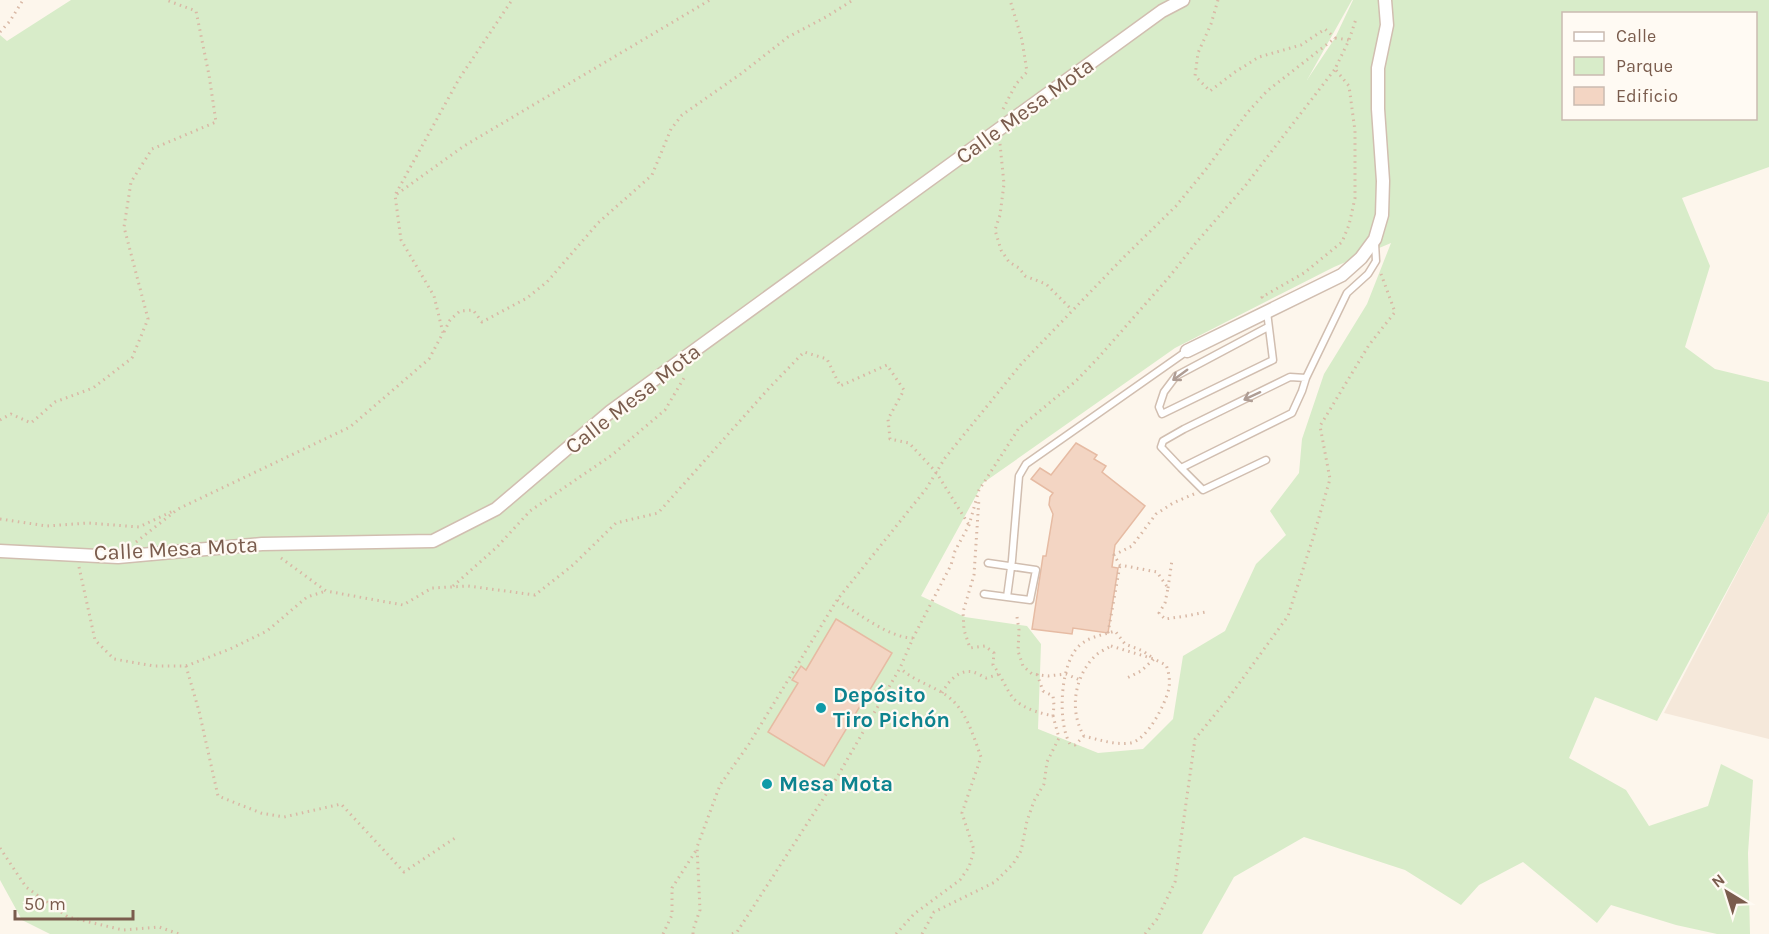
<svg xmlns="http://www.w3.org/2000/svg" width="1769" height="934" font-family="Karla,sans-serif">
	<style>
		.residential { fill: #f5e8da }
		.green { fill: #d8ecc9; fill-rule: evenodd }
		.building { fill: #f3d5c3; stroke: #e6bba3; stroke-width: 1.5 }
		.lines { fill: none; stroke-linecap: round; stroke-linejoin: round }
		.service-casing { stroke: #d1beb0; stroke-width: 9 }
		.minor-casing { stroke: #d1beb0; stroke-width: 15 }
		.path { stroke: #d9b8a5; stroke-width: 3; stroke-dasharray: 1.5 4.5; stroke-linecap: butt }
		.service { stroke: #fff; stroke-width: 6 }
		.minor { stroke: #fff; stroke-width: 12 }
		.oneway { stroke: #af9d94 }
		.culture-dot { fill: #0f9aa8; stroke: #fffaf3; stroke-width: 2 }
		.labels { text-anchor: middle; dominant-baseline: central; stroke-width: 4.5; stroke-linejoin: round; paint-order: stroke }
		.street-label { font-size: 22px; fill: #7a5c4d; stroke: #fffaf3 }
		.culture-label { font-size: 22px; font-weight: bold; fill: #0d838f; stroke: #fffaf3; text-anchor: start }
	</style>
	<rect width="100%" height="100%" fill="#fdf6ec"/>
	<!-- residential -->
	<path class="residential" d="M1769 512V739L1664 713Z"/>
	<!-- green -->
	<path class="green" d="M71 0H1352L1307 80 1335 38 1353 0H1769V167L1682 198 1710 266 1685 347 1715 369 1769 382V512L1657 721 1595 697 1569 758 1626 790 1649 826 1708 806 1721 764 1753 780 1748 853 1750 934H1717L1676 925 1611 905 1597 923 1523 862 1479 885 1461 905 1405 870 1304 837 1234 877 1202 934H50L22 920 0 880V35L7 41ZM1564 14H1756V118H1564ZM1391 243 1367 304 1324 374 1302 439 1299 473 1270 511 1286 535 1256 564 1225 631 1183 656 1173 719 1143 749 1098 753 1038 729 1041 644 1027 626 965 617 921 596 983 483 1175 348 1334 267Z"/>
	<!-- building -->
	<path class="building" d="M1076 443 1097 455 1094 459 1106 466 1102 472 1145 506 1115 545 1112 567 1118 568 1108 633 1073 628 1072 634 1032 629 1043 556H1046L1053 514 1049 505 1050 497 1053 493 1031 479 1040 468 1051 475Z
		M836 619 892 653 824 766 768 732 798 683 792 680 801 666 806 670Z"/>
	<g class="lines">
		<defs>
			<path id="service" d="M1267 312 1273 360 1162 414 1159 407 1164 392 1176 376 1268 327
				M1306 378 1290 377 1184 429 1163 441 1161 447 1181 468 1292 413 1302 391 1306 378 1347 293 1368 274 1376 261 1375 243
				M1181 468 1203 490 1266 460
				M984 594 1030 600 1036 570 988 563
				M1007 597 1012 560 1019 476 1026 464 1187 351"/>
			<path id="minor" d="M1187 351 1342 275 1361 258 1375 239 1382 215 1383 181 1378 109V68L1387 25 1385 0
				M0 551 118 557 262 544 433 541 496 509 611 411 1162 11 1183 0"/>
		</defs>
		<!-- service casing -->
		<use href="#service" class="service-casing"/>
		<!-- minor casing -->
		<use href="#minor" class="minor-casing"/>
		<!-- path -->
		<path class="path" d="M1218 0 1211 24 1198 53 1195 76 1210 91 1235 72 1259 57 1301 45 1325 29 1335 38
			M0 32 10 21 23 0
			M1003 109 1016 84 1027 72 1022 40 1010 0
			M1000 144 1004 184 1000 215 995 230 1001 250 1009 262 1019 268 1025 276 1046 284 1072 310
			M397 194 464 146 710 0
			M1263 298 1262 297 1304 273 1342 242 1349 225 1355 198V131L1349 86 1335 69 1349 40 1356 19
			M444 332 450 320 460 311 473 310 482 322 527 298 547 282 598 223 652 175 671 129 682 115 742 73 788 37 826 17 853 0
			M0 420 11 414 31 423 55 402 93 388 132 358 148 319 124 227 131 182 152 149 216 122 209 75 196 11 166 0
			M1194 494 1173 503 1156 514 1132 546 1114 555 1120 565 1157 572 1168 588 1165 603 1159 613 1165 619 1186 616 1206 612
			M0 519 47 526 88 523 139 527 173 511
			M136 542 178 509 350 427 429 359 443 333 434 296 401 240 395 195 459 79 512 0
			M281 558 326 591 403 605 432 588 468 586 535 595 573 565 616 523 658 513 771 386 804 352 827 359 840 386 887 365 904 390 888 419 890 439 909 443 936 472 969 525
			M79 567 95 640 114 659 154 666H186L199 711 218 796 261 813 284 817 341 804 404 872 458 836
			M453 586 497 547 530 511 612 455 665 410 684 378V374
			M1168 588 1172 560
			M1017 617 1019 630 1018 651 1023 666 1032 674 1048 676 1066 674 1080 680
			M1108 633 1120 565
			M913 638C889 638 858 613 837 600L926 489 945 458 1022 363 1124 257 1176 206 1207 168 1247 113 1267 91 1335 38 1349 40
			M1111 646 1154 659 1166 665C1169 672 1170 680 1169 688 1166 703 1147 741 1130 743 1114 745 1100 740 1084 736 1069 711 1074 677 1095 656 1099 652 1106 649 1111 646Z
			M186 666 230 649 267 631 307 597 326 591
			M1037 674 1043 691 1053 696 1054 705 1053 716
			M942 693C948 682 958 669 973 672 977 673 982 676 986 678L1000 674
			M1084 736 1075 745 1070 744C1057 722 1060 662 1080 645 1091 636 1103 635 1115 631L1125 644 1143 651 1154 659 1141 671 1127 678
			M0 848 26 887 68 917 123 930 159 927 179 934
			M663 934 672 915V888L697 849
			M693 934V930L700 910 697 847 720 785 749 744 837 600
			M732 934 737 932 836 779 900 668 913 638 951 565 955 551 969 525 979 490 1019 428 1076 381 1098 358 1170 276 1195 244 1245 186 1335 69
			M896 934 914 914 960 880 969 867 974 850 962 813 981 757C973 735 966 709 946 695 931 685 914 681 900 668
			M922 934 934 912 995 882 1013 864 1021 851 1027 821 1034 801 1044 784 1047 762 1059 738 1053 716C1040 713 1023 709 1013 698 1006 689 1001 675 993 665L994 653 985 646 970 648 964 630 963 612 974 575 979 498
			M1145 934 1157 919 1175 882 1195 739 1230 696 1288 616 1313 538 1330 479 1320 426 1369 345 1395 312 1381 274"/>
		<!-- service -->
		<use href="#service" class="service"/>
		<!-- minor -->
		<use href="#minor" class="minor"/>
	</g>
	<!-- one-way arrows -->
	<defs><path id="oneway-shaft" d="M-6 0H5M1.5-3L5.5 0L1.5 3" fill="none" stroke-width="1.6" stroke-linecap="round" stroke-linejoin="round" transform="scale(1.5)"/></defs>
	<g class="oneway">
		<use href="#oneway-shaft" transform="translate(1180 375) rotate(144)"/>
		<use href="#oneway-shaft" transform="translate(1252 396) rotate(155)"/>
	</g>
	<!-- markers -->
	<g class="culture-dot">
		<circle cx="821" cy="708" r="6"/>
		<circle cx="767" cy="784" r="6"/>
	</g>
	<g class="labels">
		<!-- street labels -->
		<g class="street-label">
			<text transform="translate(1025 111) rotate(-36)">Calle Mesa Mota</text>
			<text transform="translate(633 399) rotate(-38)">Calle Mesa Mota</text>
			<text transform="translate(176 549) rotate(-3)">Calle Mesa Mota</text>
		</g>
		<!-- culture labels -->
		<g class="culture-label">
			<text x="833" y="695">Depósito<tspan x="833" dy="25">Tiro Pichón</tspan></text>
			<text x="779" y="784">Mesa Mota</text>
		</g>
	</g>
	<!-- legend -->
	<rect x="1562" y="12" width="195" height="108" fill="#fffaf3" stroke="#cabbb1" stroke-width="1.5"/>
	<rect x="1574" y="32" width="30" height="9" fill="#ffffff" stroke="#cabbb1" stroke-width="1.5"/>
	<text x="1616" y="42" font-size="18" fill="#7a5c4d">Calle</text>
	<rect x="1574" y="57" width="30" height="18" fill="#d8ecc9" stroke="#cabbb1" stroke-width="1.5"/>
	<text x="1616" y="72" font-size="18" fill="#7a5c4d">Parque</text>
	<rect x="1574" y="87" width="30" height="18" fill="#f3d5c3" stroke="#cabbb1" stroke-width="1.5"/>
	<text x="1616" y="102" font-size="18" fill="#7a5c4d">Edificio</text>
	<!-- north arrow -->
	<g transform="translate(1727 892) rotate(322)" stroke="#fffaf3" stroke-width="4.5" paint-order="stroke">
	<path d="M0-4.5L10 22L0 15L-10 22Z" fill="#7a5c4d"/>
	<text y="-9" font-size="16" font-weight="bold" text-anchor="middle" fill="#7a5c4d">N</text>
	</g>
	<!-- scale -->
	<path d="M15 910v9h118v-9" fill="none" stroke="#7a5c4d" stroke-width="3"/>
	<text x="24" y="910" font-size="18" fill="#7a5c4d" stroke="#fffaf3" stroke-width="4.5" paint-order="stroke">50 m</text>
</svg>
